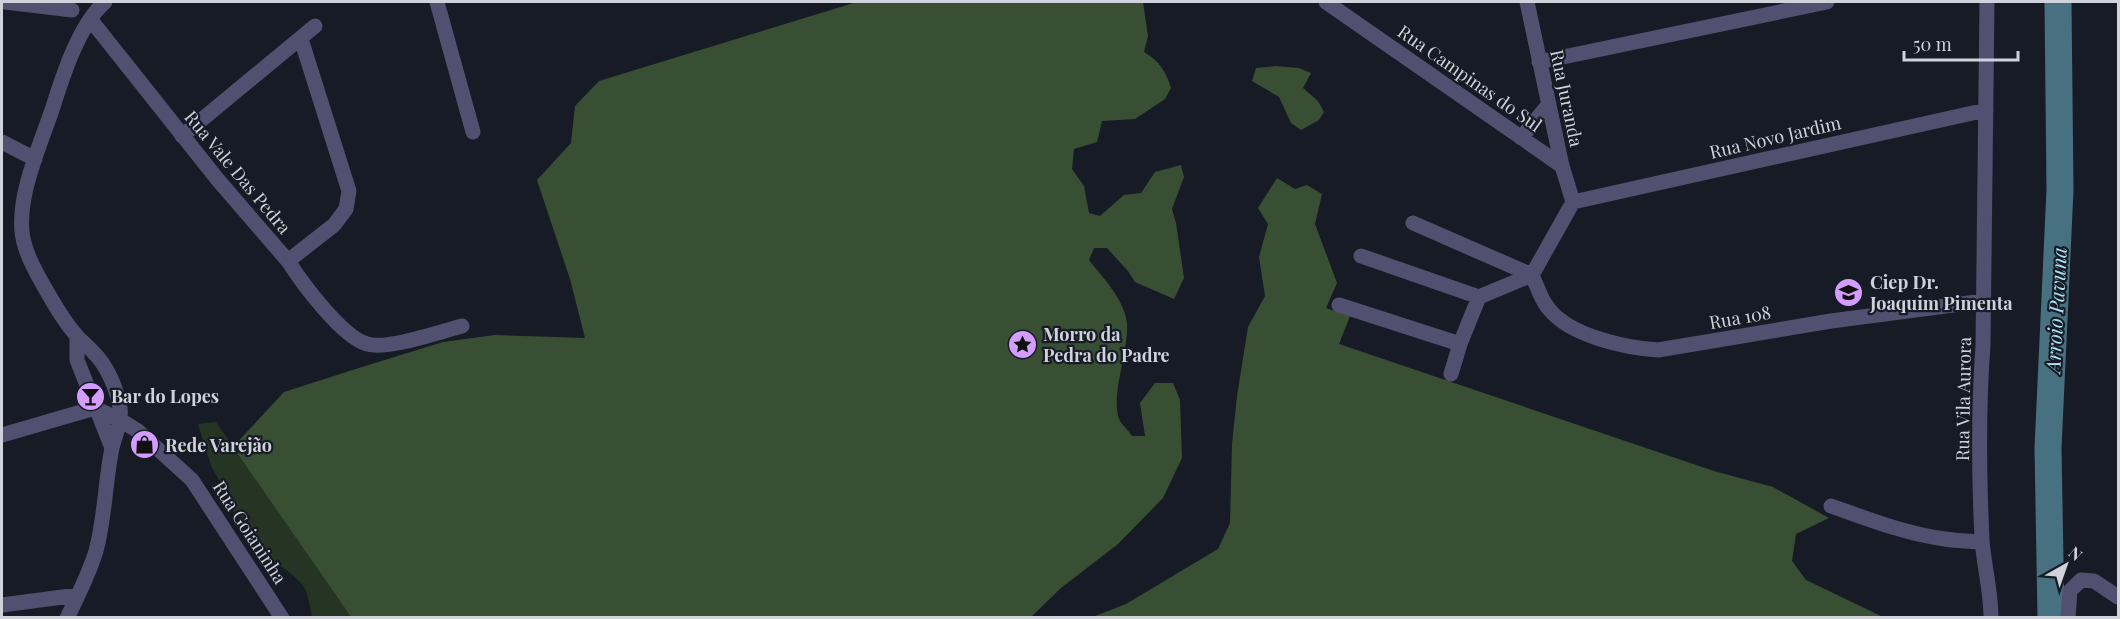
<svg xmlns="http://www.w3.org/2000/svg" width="2120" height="619" font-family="'Playfair Display',serif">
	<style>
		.green { fill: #263423 }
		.forest { fill: #394f34 }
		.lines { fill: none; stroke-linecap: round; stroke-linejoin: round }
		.river { stroke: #477080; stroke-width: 27 }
		.minor { stroke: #515070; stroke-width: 15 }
		.labels { text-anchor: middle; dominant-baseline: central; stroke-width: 4.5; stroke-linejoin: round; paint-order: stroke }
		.street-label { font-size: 18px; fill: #cfd2da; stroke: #171b25 }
		.poi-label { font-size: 18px; font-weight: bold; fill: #cfd2da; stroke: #171b25; text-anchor: start }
		.water-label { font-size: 20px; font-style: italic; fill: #aae3fa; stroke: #171b25 }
	</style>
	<rect width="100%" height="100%" fill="#171b25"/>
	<!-- green -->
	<path class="green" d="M216 422 351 617H312C310 608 309 598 305 589 294 570 272 566 261 545L262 553 214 484 220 482 211 466 198 424Z"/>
	<!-- forest -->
	<path class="forest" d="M857 2H1143L1148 36 1144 52C1159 61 1166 71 1171 88L1165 99 1135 119 1102 121 1097 142 1074 149 1072 169 1084 186 1089 213 1100 216 1124 195 1141 193 1155 172 1181 165 1184 177 1172 209 1176 223 1184 278 1174 299 1135 282 1128 271 1107 248H1094L1089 260C1103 278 1125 300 1127 324 1129 350 1109 400 1120 421 1123 426 1129 431 1132 436H1145L1140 403 1155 383H1173L1180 400 1182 458 1163 498 1118 544 1061 588 1031 617H351L233 447 284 392 362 367 443 342 495 335 585 338 570 279 537 180 571 143 575 106 599 81Z
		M1276 66 1299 68 1311 73 1303 88 1318 101 1324 112 1319 120 1301 130 1291 123 1279 97 1252 81 1256 68Z
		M1277 178 1295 189 1307 185 1322 194 1315 224 1337 283 1326 308 1350 316 1339 344 1714 471 1773 487 1829 518 1796 534 1792 561 1806 580 1883 617 1090 618 1126 604 1218 549 1230 523 1232 444 1237 396 1248 327 1265 296 1259 257 1268 224 1258 208Z"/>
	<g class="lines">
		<!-- river -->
		<path class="river" d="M2051 618 2048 448 2060 190 2058 2"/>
		<!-- minor -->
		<path class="minor" d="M5 2 72 10
			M437 2 473 132
			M1326 2 1562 166
			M1527 2 1562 166 1573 202
			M1987 2 1983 346C1978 410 1979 475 1982 540 1984 566 1991 591 1991 618
			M90 19 218 180 288 261 334 225 346 209 349 191 301 39
			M1539 62 1827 2
			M182 136 315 26
			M1521 138 1549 104
			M2 142 35 159
			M1573 202 1986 110
			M1413 223 1532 275C1537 286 1541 300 1549 309 1570 336 1626 348 1658 350L1831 321 1984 301
			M1361 256 1479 297 1532 275 1573 202
			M288 261C302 283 342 337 367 344 388 350 439 332 462 326
			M1339 305 1460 344
			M77 336V360L112 448
			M1451 374 1460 344 1479 297
			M2 435 95 408 120 420 138 431 192 480 282 618
			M1831 506C1868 519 1906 534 1945 539 1957 541 1970 541 1982 542
			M2 605 78 595
			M67 618C78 596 89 574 96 551 105 518 105 482 112 448 115 435 122 422 120 408 117 389 107 365 93 352 88 346 82 342 77 336 66 324 57 309 49 295 40 279 30 264 25 246 12 207 39 148 52 110 62 78 79 24 105 2
			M2068 618 2070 591 2081 580 2094 581 2118 597"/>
	</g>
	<!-- icons -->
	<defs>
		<symbol id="school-disc" viewBox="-11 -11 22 22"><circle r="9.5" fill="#d29dfd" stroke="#171b25"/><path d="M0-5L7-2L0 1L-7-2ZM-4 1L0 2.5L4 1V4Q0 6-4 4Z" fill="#111"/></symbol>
		<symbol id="sight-disc" viewBox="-11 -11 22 22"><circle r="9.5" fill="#d29dfd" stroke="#171b25"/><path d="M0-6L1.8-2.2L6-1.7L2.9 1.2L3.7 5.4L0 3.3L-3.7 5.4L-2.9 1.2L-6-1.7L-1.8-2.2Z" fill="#111"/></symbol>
		<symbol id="bar-disc" viewBox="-11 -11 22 22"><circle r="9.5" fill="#d29dfd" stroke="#171b25"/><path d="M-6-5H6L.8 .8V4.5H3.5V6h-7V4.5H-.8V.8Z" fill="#111"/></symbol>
		<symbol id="shop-disc" viewBox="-11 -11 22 22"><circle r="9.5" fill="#d29dfd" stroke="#171b25"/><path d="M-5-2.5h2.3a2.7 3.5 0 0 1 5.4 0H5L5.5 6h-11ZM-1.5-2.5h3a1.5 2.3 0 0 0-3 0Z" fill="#111"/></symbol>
	</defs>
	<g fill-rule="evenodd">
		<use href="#school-disc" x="1832" y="276" width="33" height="33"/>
		<use href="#sight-disc" x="1006" y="328" width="33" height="33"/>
		<use href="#bar-disc" x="74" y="380" width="33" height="33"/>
		<use href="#shop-disc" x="128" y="428" width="33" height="33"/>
	</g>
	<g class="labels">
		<!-- street labels -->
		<g class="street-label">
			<text transform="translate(1470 78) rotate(35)">Rua Campinas do Sul</text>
			<text transform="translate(1567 98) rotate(78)">Rua Juranda</text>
			<text transform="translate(1775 137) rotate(-13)">Rua Novo Jardim</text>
			<text transform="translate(238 172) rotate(50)">Rua Vale Das Pedra</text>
			<text transform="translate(1740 317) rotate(-10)">Rua 108</text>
			<text transform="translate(1963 399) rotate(-89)">Rua Vila Aurora</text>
			<text transform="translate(250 532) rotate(57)">Rua Goianinha</text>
		</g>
		<!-- poi labels -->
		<g class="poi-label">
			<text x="1870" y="282">Ciep Dr.<tspan x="1870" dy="21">Joaquim Pimenta</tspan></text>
			<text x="1043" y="334">Morro da<tspan x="1043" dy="21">Pedra do Padre</tspan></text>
			<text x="111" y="396">Bar do Lopes</text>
			<text x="165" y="445">Rede Varejão</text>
		</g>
		<!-- water labels -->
		<g class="water-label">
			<text transform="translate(2055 310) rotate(-87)">Arroio Pavuna</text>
		</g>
	</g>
	<!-- border -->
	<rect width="2120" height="619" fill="none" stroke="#cfd2da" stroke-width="6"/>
	<!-- north arrow -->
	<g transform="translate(2066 565) rotate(40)" stroke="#171b25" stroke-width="4.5" paint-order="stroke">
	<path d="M0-4.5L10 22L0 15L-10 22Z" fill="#cfd2da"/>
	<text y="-9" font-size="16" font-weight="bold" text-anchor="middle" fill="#cfd2da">N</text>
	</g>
	<!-- scale -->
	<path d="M1904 51v9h114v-9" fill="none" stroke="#cfd2da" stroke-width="3"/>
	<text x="1913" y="51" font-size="18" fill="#cfd2da" stroke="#171b25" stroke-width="4.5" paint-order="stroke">50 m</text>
</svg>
